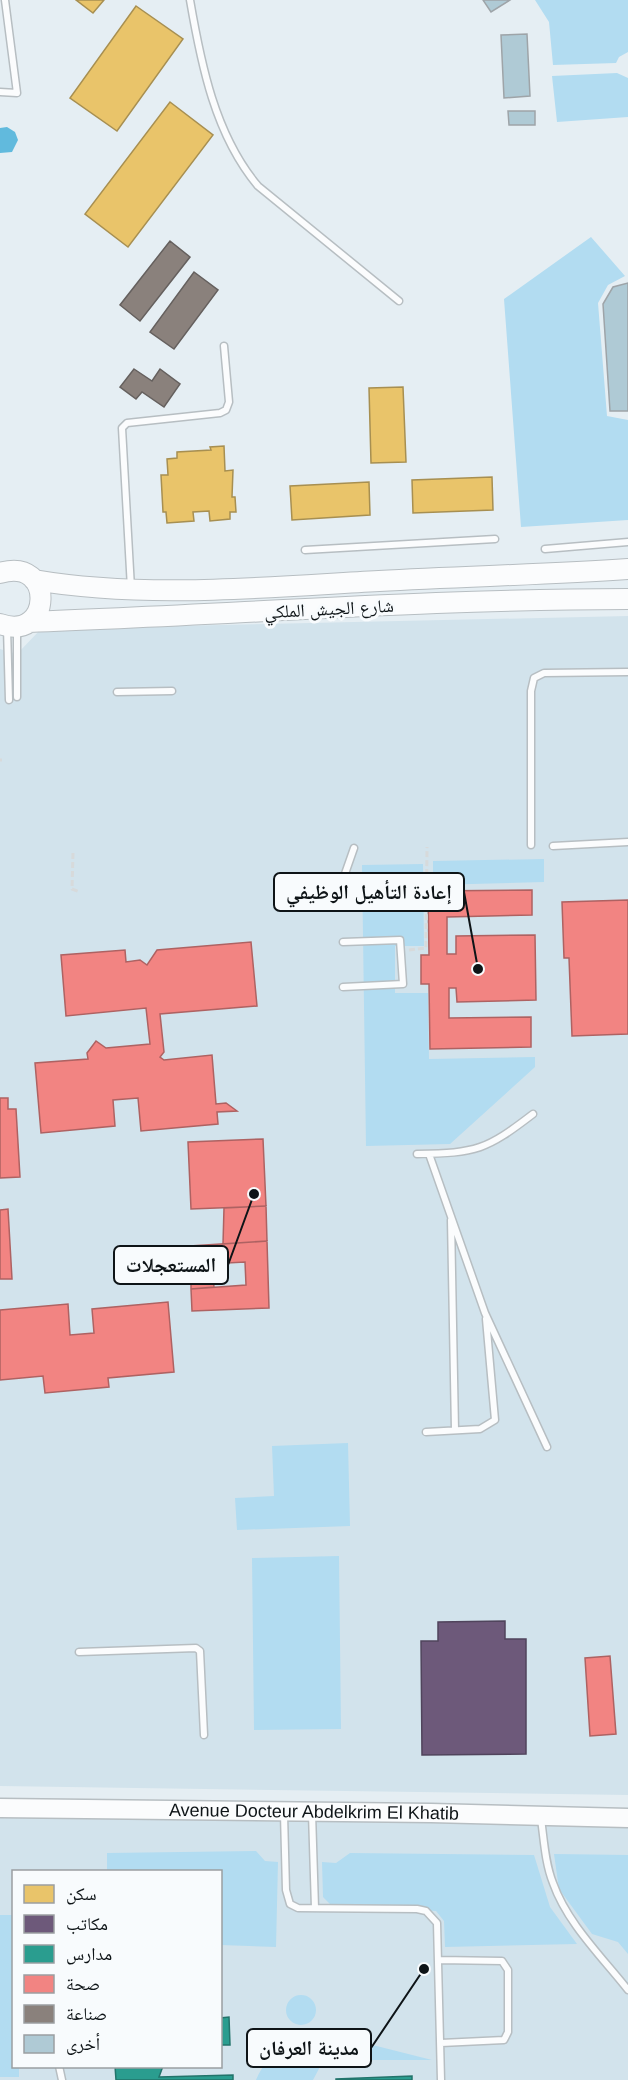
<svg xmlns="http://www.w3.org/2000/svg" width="628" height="2080" font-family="Arial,'Noto Naskh Arabic',sans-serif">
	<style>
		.built { fill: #d2e3ec; fill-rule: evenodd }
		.green { fill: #b2dcf1 }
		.water { fill: #61badd }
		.homes { fill: #e9c46a; stroke: #a78f51; stroke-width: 1.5 }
		.offices { fill: #6d597a; stroke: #50445c; stroke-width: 1.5 }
		.schools { fill: #2a9d8f; stroke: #22746b; stroke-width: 1.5 }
		.health { fill: #f28482; stroke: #ae6262; stroke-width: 1.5 }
		.industry { fill: #8a817c; stroke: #65605e; stroke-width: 1.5 }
		.building { fill: #afcad5; stroke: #9ea4a8; stroke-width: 1.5 }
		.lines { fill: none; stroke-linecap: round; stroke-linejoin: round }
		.lane-casing { stroke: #b7bec2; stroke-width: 9 }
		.secondary-casing { stroke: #b7bec2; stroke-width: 21 }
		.primary-casing { stroke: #b7bec2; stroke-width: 22 }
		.path { stroke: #d7dadb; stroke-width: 3; stroke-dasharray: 6 3; stroke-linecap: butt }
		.lane { stroke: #fbfcfd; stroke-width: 6 }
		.secondary { stroke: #fbfcfd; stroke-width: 18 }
		.primary { stroke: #fbfcfd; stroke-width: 20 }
		.labels { text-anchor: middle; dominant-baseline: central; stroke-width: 6; stroke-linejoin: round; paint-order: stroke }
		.street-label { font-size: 18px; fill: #0e1417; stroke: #f8fbfd }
		.leader { fill: none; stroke: #0e1417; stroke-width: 2 }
		.callout-dot { fill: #0e1417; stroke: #f8fbfd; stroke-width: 2 }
		.callout { fill: #f8fbfd; stroke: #0e1417; stroke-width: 2 }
		.callout-label { font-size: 20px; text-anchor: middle; font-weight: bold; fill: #0e1417 }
	</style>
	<rect width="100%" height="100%" fill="#e5eef3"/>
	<!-- built -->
	<path class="built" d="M628 616V1795L0 1786V649L17 654 41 629Z
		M0 1812 628 1822V2080H0ZM14 1872H220V2066H14Z"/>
	<!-- green -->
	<path class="green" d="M535 0H628V52L619 57 616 63 553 65 549 22Z
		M617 73 628 78V117L557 122 552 76Z
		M591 237 625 276 608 285 598 303 607 416 628 420V520L521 527 504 299Z
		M544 859V882L433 885V861Z
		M423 864 424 946H395V993H428L429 1059 535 1057V1067L450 1144 366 1146 362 865Z
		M348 1443 350 1526 237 1530 235 1498 274 1496 272 1446Z
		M339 1556 341 1729 254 1730 252 1558Z
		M256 1851 265 1861 278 1862 276 1947 221 1945 220 1872 107 1871V1853Z
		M350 1853 534 1855 550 1907 577 1944 445 1947 444 1921 436 1911 330 1904 323 1897 322 1862 336 1863Z
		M554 1854 628 1855V1954L618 1942 592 1934 559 1889Z
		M0 1915H13L14 2066 19 2067V2077H0Z
		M286 2010a15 15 0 1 1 30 0a15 15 0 1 1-30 0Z
		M325 2035 322 2063 313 2080H256C268 2052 295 2033 325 2035Z
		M337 2036 432 2060H334Z"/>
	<!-- water -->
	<path class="water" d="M7 127 15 132 18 140 12 152 0 153V128Z"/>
	<!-- homes -->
	<path class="homes" d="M76 0H104L93 13Z
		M136 6 183 39 117 131 70 98Z
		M170 102 213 135 128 247 85 214Z
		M403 387 406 462 371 463 369 388Z
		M224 446 225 471 233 470 232 497H235L236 512H230V519L210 521 209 511 193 512 194 521 167 523 166 512H163L161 475H168L167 459 177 458V452L211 450 210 447Z
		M492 477 493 510 413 513 412 480Z
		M369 482 370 515 292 520 290 486Z"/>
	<!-- offices -->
	<path class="offices" d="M505 1621V1639H526V1754L422 1755 421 1641H438V1622Z"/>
	<!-- schools -->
	<path class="schools" d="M229 2017 230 2045H220V2018Z
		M115 2066H163L159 2077 233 2075V2080H116Z
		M412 2076V2080H336V2079Z"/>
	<!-- health -->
	<path class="health" d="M532 890V915L447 917V954H456V936L535 935 536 1000 457 1002 456 988H449V1018L531 1017V1047L430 1049 429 984H421V955H429L428 891Z
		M628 900V1034L572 1036 569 958H564L562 902Z
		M251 942 257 1006 160 1014 164 1052 160 1057 164 1060 212 1055 216 1104 226 1103 237 1111 217 1112 218 1124 141 1131 138 1098 113 1100 115 1126 41 1133 35 1063 88 1059 87 1053 96 1041 106 1048 150 1044 146 1008 66 1016 61 955 125 950 126 962 140 960 147 965 157 950Z
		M0 1098H8V1109H16L20 1177 0 1178Z
		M263 1139 266 1206 191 1209 188 1142Z
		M266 1206 267 1241 223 1244 224 1208Z
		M8 1209 12 1279H0V1210Z
		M267 1241 269 1308 192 1311 191 1289 246 1285 245 1262 191 1265 190 1246Z
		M212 1264 214 1287 191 1289V1265Z
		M168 1302 174 1372 108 1378 109 1387 45 1393 43 1376 0 1380V1310L68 1304 70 1335 94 1333 92 1309Z
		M610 1656 616 1734 590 1736 585 1658Z"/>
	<!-- industry -->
	<path class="industry" d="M170 241 190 257 140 321 120 305Z
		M194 272 218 290 174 349 150 332Z
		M134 369 152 381 160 369 180 384 164 407 142 392 136 399 120 387Z"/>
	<!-- building -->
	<path class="building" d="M483 0H510L491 12Z
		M527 34 530 96 504 98 501 35Z
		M508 111H535V125H509Z
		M628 283V411H610L603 304 613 287Z"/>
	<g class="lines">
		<defs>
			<path id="lane" d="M190 0C201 64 215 135 258 186L399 301
				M0 92 17 93 5 0
				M545 549 628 542
				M305 550 495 539
				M131 588 122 428 127 423 220 413 226 410 229 402 224 346
				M7 628 9 700
				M117 692 172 691
				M17 697V628
				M531 845V691L534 678 544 673 628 672
				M553 846 628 842
				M340 888 354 848
				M343 942 400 940 403 984 343 987
				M417 1154C477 1153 486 1150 533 1114
				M429 1154 485 1313 547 1447
				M451 1220 455 1430
				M426 1432 480 1429 495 1420 486 1319
				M79 1652 196 1648 200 1651 204 1735
				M312 1813 315 1908
				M284 1814 286 1890 290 1904 298 1908 417 1909 426 1911 437 1923 441 2080
				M541 1819C544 1840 545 1863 553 1883 567 1923 602 1957 628 1990
				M439 1960 502 1961 508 1970V2032L504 2040 441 2043
				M59 2066 62 2080"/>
			<g id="secondary">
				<path id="s1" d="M0 1808 431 1813 628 1818"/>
			</g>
			<path id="primary" d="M0 573C56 556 52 643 0 624
				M34 580C145 599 267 587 379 581 462 576 545 575 628 569
				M29 622C229 615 428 599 628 599"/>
		</defs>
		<!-- lane casing -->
		<use href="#lane" class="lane-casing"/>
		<!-- secondary casing -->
		<use href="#secondary" class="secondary-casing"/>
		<!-- primary casing -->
		<use href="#primary" class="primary-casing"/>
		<!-- path -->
		<path class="path" d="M0 760H2
			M73 853 72 889 80 892
			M409 950 426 948 427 847"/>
		<!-- lane -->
		<use href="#lane" class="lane"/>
		<!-- secondary -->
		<use href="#secondary" class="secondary"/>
		<!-- primary -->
		<use href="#primary" class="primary"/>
	</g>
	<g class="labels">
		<!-- street labels -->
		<g class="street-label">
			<text transform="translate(329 609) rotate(-3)">شارع الجيش الملكي</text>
			<text stroke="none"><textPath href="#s1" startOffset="314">Avenue Docteur Abdelkrim El Khatib</textPath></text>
		</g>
	</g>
	<!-- callouts -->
	<path class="leader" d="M478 969L464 892M254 1194L228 1265M424 1969L371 2048"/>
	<g class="callout-dot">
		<circle cx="478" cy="969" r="6"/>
		<circle cx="254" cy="1194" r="6"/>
		<circle cx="424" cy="1969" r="6"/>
	</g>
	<g class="callout">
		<rect x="274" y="873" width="190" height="38" rx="6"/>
		<rect x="114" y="1246" width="114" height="38" rx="6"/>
		<rect x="247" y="2029" width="124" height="38" rx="6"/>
	</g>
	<g class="callout-label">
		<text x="369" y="899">إعادة التأهيل الوظيفي</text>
		<text x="171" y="1272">المستعجلات</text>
		<text x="309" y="2055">مدينة العرفان</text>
	</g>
	<!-- legend -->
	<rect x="12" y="1870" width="210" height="198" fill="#f8fbfd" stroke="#9a9fa1" stroke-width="1.5"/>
	<rect x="24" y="1885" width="30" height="18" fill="#e9c46a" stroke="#9a9fa1" stroke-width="1.5"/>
	<text x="66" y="1900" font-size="18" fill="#0e1417">سكن</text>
	<rect x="24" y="1915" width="30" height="18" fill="#6d597a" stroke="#9a9fa1" stroke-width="1.5"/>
	<text x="66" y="1930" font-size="18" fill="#0e1417">مكاتب</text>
	<rect x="24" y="1945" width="30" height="18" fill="#2a9d8f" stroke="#9a9fa1" stroke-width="1.5"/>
	<text x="66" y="1960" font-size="18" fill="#0e1417">مدارس</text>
	<rect x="24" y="1975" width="30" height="18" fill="#f28482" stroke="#9a9fa1" stroke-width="1.5"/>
	<text x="66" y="1990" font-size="18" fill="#0e1417">صحة</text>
	<rect x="24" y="2005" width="30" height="18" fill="#8a817c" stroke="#9a9fa1" stroke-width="1.5"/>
	<text x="66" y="2020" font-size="18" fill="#0e1417">صناعة</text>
	<rect x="24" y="2035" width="30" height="18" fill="#afcad5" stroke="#9a9fa1" stroke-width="1.5"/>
	<text x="66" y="2050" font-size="18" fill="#0e1417">أخرى</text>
</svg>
